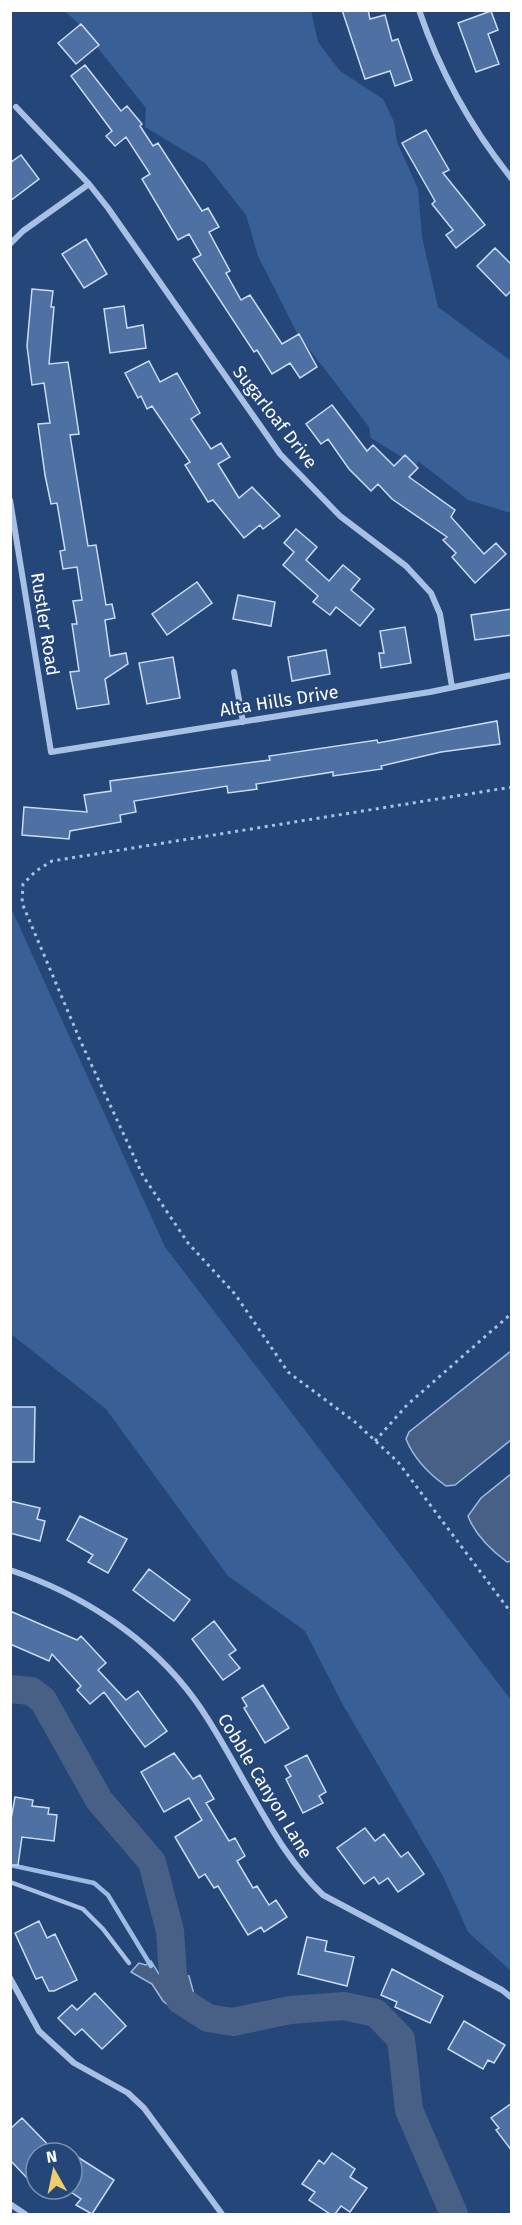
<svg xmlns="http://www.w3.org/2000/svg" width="522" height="2225" font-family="'Fira Sans',sans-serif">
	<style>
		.green { fill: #395f97 }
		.water { fill: #486086; stroke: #9dbae4; stroke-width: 1.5 }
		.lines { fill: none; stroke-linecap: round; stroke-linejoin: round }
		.stream { stroke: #9dbae4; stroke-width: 4.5 }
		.river { stroke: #486086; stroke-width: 28 }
		.building { fill: #4e70a3; stroke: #cbdbf3; stroke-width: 1.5 }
		.path { stroke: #a8c0e4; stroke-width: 3; stroke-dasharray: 3 4.5; stroke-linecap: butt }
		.lane { stroke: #a8c0e4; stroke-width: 4.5 }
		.street { stroke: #a8c0e4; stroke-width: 6 }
		.labels { text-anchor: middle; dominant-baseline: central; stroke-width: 4.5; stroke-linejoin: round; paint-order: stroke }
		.street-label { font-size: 18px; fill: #fff; stroke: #254679 }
	</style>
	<rect width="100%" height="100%" fill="#254679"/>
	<!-- green -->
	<path class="green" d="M65 11H311L318 42 340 71 383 99 394 122 397 142 418 189 422 237 438 307 511 361V513L468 500 418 461 416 466 371 438 369 427 297 333 258 256 246 215 205 163 145 127 146 108 77 22Z
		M11 908 165 1247 511 1700V1971L468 1932 443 1876 343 1705 305 1631 228 1576 106 1409 11 1334Z"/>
	<!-- water -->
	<path class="water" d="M511 1351V1440L455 1485 446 1486C429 1474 414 1459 406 1439L409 1432Z
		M511 1474 512 1561 507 1562C491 1550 475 1535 468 1516L481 1498Z
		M151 1961 159 1974 189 1976 196 2002 208 2018 187 2017 177 2012 163 2001 152 1984 131 1972 139 1963 146 1965Z"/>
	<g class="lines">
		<!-- stream -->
		<path class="stream" d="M10 1865 94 1883 108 1895 151 1966"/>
		<!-- river -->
		<path class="river" d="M10 1689 31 1691 43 1700 99 1800 152 1862 170 1931 173 1975 180 2000 208 2018 233 2022 290 2010 344 2006 376 2013 401 2039 409 2110 454 2214"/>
	</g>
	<!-- building -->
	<path class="building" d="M342 10H368L370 19 385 15 392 41 398 39 412 80 395 86 390 71 365 79Z
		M491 11 498 30 488 34 499 64 476 72 458 23Z
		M81 24 99 45 76 64 58 43Z
		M85 65 121 111 127 106 142 124 140 126 153 146 158 143 202 211 208 208 219 227 209 232 230 271 226 273 241 300 250 295 282 344 299 334 317 367 300 378 290 363 272 374 257 350 254 352 193 259 201 255 189 234 178 240 142 179 150 174 126 137 115 146 106 136 112 131 71 76Z
		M426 130 449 170 443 173 485 225 456 248 446 235 453 230 432 204 435 201 402 143Z
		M21 155 39 179 10 201V163Z
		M86 239 107 274 84 288 62 254Z
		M495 248 512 265V290L506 296 477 266Z
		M32 289 53 291 51 307H54L49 364 68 362 79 434 70 435 88 546 96 545 106 605 112 604 115 618 105 620 110 656 126 653 128 664 105 679 109 704 77 709 70 672 79 671 72 624H77L73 601 82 600 77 567 63 569 60 551 65 550 57 503 51 504 45 475 38 424 50 423 44 383 32 385 27 346Z
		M124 306 127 328 143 325 146 348 110 353 104 309Z
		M149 361 160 382 177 373 200 413 191 419 211 449 221 443 230 457 218 464 239 498 252 487 280 516 263 529 260 525 244 538 213 500 208 502 185 465 190 462 152 406 147 409 141 396 138 398 125 373Z
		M332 405 367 451 373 445 394 466 405 455 418 468 409 477 455 510 451 517 484 554 496 543 506 554 475 583 452 557 456 553 443 540 447 537 392 499 378 484 371 491 349 469 328 439 321 444 306 424Z
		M296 529 317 547 306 560 329 581 343 565 360 579 351 590 374 609 360 626 336 607 330 615 313 602 318 596 283 565 294 552 284 543Z
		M197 582 212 603 167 635 152 614Z
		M238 595 275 602 271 626 233 619Z
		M512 609V635L475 640 471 615Z
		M405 627 411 663 381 668 379 653H384L380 631Z
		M326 650 330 674 292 681 288 657Z
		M173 657 180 698 147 704 139 663Z
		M497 721 500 744 441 752 381 766 382 769 333 776V772L256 784 257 789 228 793 227 786 134 801 136 812 120 815 121 822 70 831 69 839 22 835 24 807 87 812 84 795 111 791 110 781 270 760 269 756 377 740 378 743Z
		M10 1407H35L34 1462H10Z
		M10 1501 40 1508 37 1519 45 1521 40 1541 10 1533Z
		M80 1516 127 1539 108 1573 88 1562 93 1555 67 1540Z
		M149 1569 190 1600 174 1621 133 1590Z
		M10 1611 77 1640 81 1636 106 1663 98 1670 126 1700 138 1691 167 1731 145 1747 104 1692 90 1704 77 1690 81 1686 52 1654 49 1661 10 1644Z
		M214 1621 236 1650 229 1655 240 1668 223 1680 192 1639Z
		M263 1685 289 1728 265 1743 244 1708 247 1706 242 1698Z
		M174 1753 193 1779 200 1775 214 1799 206 1803 229 1841 235 1838 245 1856 237 1861 253 1888 257 1886 269 1905 276 1900 287 1917 264 1932 261 1927 248 1935 218 1886 214 1888 205 1874 199 1878 175 1837 202 1820 189 1798 164 1812 141 1772Z
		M307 1755 326 1792 319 1796 323 1803 303 1813 286 1779 291 1776 285 1766Z
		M15 1797 33 1800 32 1806 49 1808 48 1814 57 1815 54 1841 22 1837 18 1865H10V1825Z
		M365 1828 375 1841 384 1834 401 1857 408 1852 424 1874 398 1892 388 1878 379 1884 374 1877 364 1884 337 1848Z
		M39 1921 47 1938 55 1934 77 1980 54 1991H49L42 1977 36 1979 15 1933Z
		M307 1937 327 1941 325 1951 354 1957 347 1986 298 1974Z
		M392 1969 443 1996 430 2023 395 2007 397 2002 381 1995Z
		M95 1993 126 2026 102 2049 82 2029 75 2035 58 2018 72 2005 77 2010Z
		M464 2021 505 2045 494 2063 488 2060 483 2069 448 2049Z
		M512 2103V2151L496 2130 499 2128 491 2118Z
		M22 2118 56 2153H36V2169L27 2178 10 2160V2129Z
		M332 2153 355 2169 350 2177 367 2188 350 2212 341 2206 335 2214H330L309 2200 315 2192 302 2184 319 2160 324 2164Z
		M76 2156 114 2180 92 2214 76 2205 81 2199 68 2190 72 2189V2162Z"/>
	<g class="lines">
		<!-- path -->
		<path class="path" d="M512 787 52 861 36 871 23 884 22 903 80 1040 143 1176 188 1243 235 1294 288 1372 355 1422 398 1462 512 1614
			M375 1441 407 1405 512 1313"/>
		<!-- lane -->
		<path class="lane" d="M10 1882 83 1909 103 1929 129 1963"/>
		<!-- street -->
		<path class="street" d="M419 10C440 72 471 128 512 179
			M16 107 89 184 108 208 280 454 340 516 406 566 431 593 440 614 452 687
			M10 244 23 231 89 184
			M10 500 51 752 430 692 512 675
			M234 672 243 722
			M10 1570C82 1594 150 1638 195 1700 214 1726 229 1755 245 1783 268 1823 289 1863 323 1895L502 1990 512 1998
			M10 1978 39 2031 74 2063 128 2093 144 2108 222 2214
			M10 2204 25 2214"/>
	</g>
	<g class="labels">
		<!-- street labels -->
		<g class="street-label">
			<text transform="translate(275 417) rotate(52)">Sugarloaf Drive</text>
			<text transform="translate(45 624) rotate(81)">Rustler Road</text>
			<text transform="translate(279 701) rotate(-9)">Alta Hills Drive</text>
			<text transform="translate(265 1786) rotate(59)">Cobble Canyon Lane</text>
		</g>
	</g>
	<!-- border -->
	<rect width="522" height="2225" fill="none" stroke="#ffffff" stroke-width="24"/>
	<!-- north arrow -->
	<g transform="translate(54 2171) rotate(351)"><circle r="28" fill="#254679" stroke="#7c90af" stroke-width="1.5"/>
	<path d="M0-4.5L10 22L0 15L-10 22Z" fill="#edce6d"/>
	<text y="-9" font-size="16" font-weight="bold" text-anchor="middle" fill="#ffffff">N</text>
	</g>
</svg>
